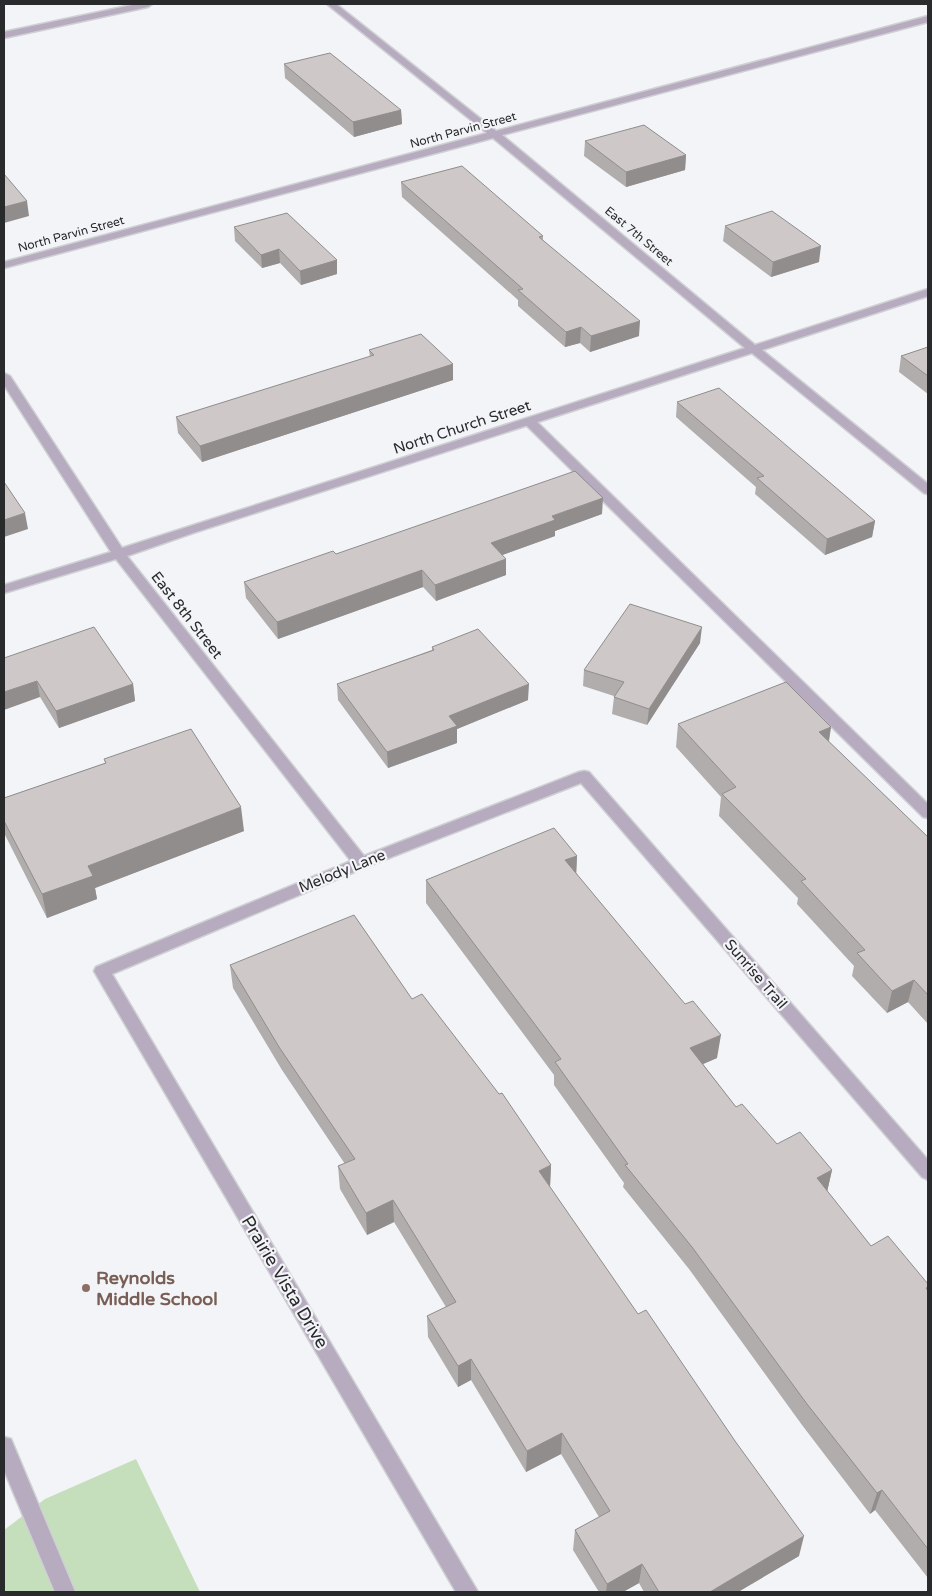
<svg xmlns="http://www.w3.org/2000/svg" width="932" height="1596" font-family="'Varela Round',sans-serif">
	<style>
		.green { fill: #c5dfbd }
		.lines { fill: none; stroke-linecap: round; stroke-linejoin: round }
		.service-casing { stroke: #cfd0d3; stroke-width: 3 }
		.minor-casing { stroke: #cfd0d3; stroke-width: 3 }
		.service { fill: #b7abbf; fill-rule: evenodd }
		.minor { fill: #b7abbf; fill-rule: evenodd }
		.wall { fill: #b1adac }
		.shaded-wall { fill: #908d8c }
		.building { fill: #cec9c8; stroke: #908d8c }
		.education-dot { fill: #8d6e63; stroke: #f3f4f8; stroke-width: 2 }
		.labels { text-anchor: middle; dominant-baseline: central; stroke-width: 4.5; stroke-linejoin: round; paint-order: stroke }
		.far-street-label { font-size: 12px; fill: #292a2b; stroke: #f3f4f8 }
		.street-label { font-size: 15px; fill: #292a2b; stroke: #f3f4f8 }
		.near-education-label { font-size: 18px; font-weight: bold; fill: #785e54; stroke: #f3f4f8; text-anchor: start }
		.near-street-label { font-size: 18px; fill: #292a2b; stroke: #f3f4f8 }
	</style>
	<rect width="100%" height="100%" fill="#f3f4f8"/>
	<!-- green -->
	<path class="green" d="M136 1459 200 1592H4V1530L45 1499Z"/>
	<g class="lines">
		<defs>
			<path id="service" d="M530 418 534 419 928 804V818L923 817 526 425 524 422Z
				M4 1437 11 1439 75 1592H55L4 1470Z"/>
			<path id="minor" d="M137 4H152L148 7 4 38V32Z
				M327 4H336L496 131 928 16V22L502 135 755 345 928 289V296L762 350 928 484V494L924 493 752 353 193 533 127 556 364 856 579 772 584 771 589 772 928 1160V1180L922 1177 581 783 366 867 112 974 478 1592H456L94 971 96 967 351 861 116 559 4 593V585L111 552 4 385V373L10 376 122 548 745 348 493 138 4 268V262L487 133Z"/>
		</defs>
		<!-- service casing -->
		<use href="#service" class="service-casing"/>
		<!-- minor casing -->
		<use href="#minor" class="minor-casing"/>
		<!-- service -->
		<use href="#service" class="service"/>
		<!-- minor -->
		<use href="#minor" class="minor"/>
	</g>
	<!-- wall -->
	<path class="wall" d="M284 64 401 110 402 124 354 137 285 78Z
		M585 141 686 155 685 170 626 187 584 156Z
		M401 182 543 236V240L639 336 590 352 580 343 565 347 518 306V300L402 197Z
		M725 226 819 262 771 277 723 241Z
		M234 227 337 260V274L301 285 280 263 262 268 235 241Z
		M928 347V394L899 372 901 356Z
		M369 350 453 364V380L202 462 178 433 176 417 370 357Z
		M677 402 875 521 872 537 825 555 755 494 756 487 676 417Z
		M602 514 555 531V536L502 555 506 575 436 601 423 587 278 639 246 598 244 582 336 554Z
		M700 643 647 725 612 714 614 697V696L583 686 584 670Z
		M432 647 528 700 457 729V743L388 768 338 700 337 684 432 650Z
		M4 658 133 684 135 701 59 728 40 697Z
		M678 724 831 727 829 742 928 837V1024L908 1002 887 1013 852 976 854 966 797 904 798 898 719 816 721 797 676 747Z
		M104 759 244 831 95 888 97 899 47 918 4 833V798L105 763Z
		M577 856 576 873 717 1058 703 1064 736 1107 777 1144 832 1170 827 1192 871 1246 928 1284V1578L875 1510 870 1514 802 1425 689 1269 623 1187 624 1183 554 1085V1075L426 903V880Z
		M230 965 412 999 551 1165 550 1187 799 1556 738 1592H644L639 1583 623 1592H599L573 1550 575 1530 599 1517 561 1454 526 1472 471 1380 458 1387 428 1337 427 1316 446 1307 394 1222 367 1235 340 1189 338 1166 345 1164 282 1070 233 988Z"/>
	<!-- shaded-wall -->
	<path class="shaded-wall" d="M401 110 402 124 354 137 353 122Z
		M686 155 685 170 626 187V172Z
		M27 201 29 216 4 223V207Z
		M821 246 819 262 771 277 773 262Z
		M279 249 280 263 262 268 261 255Z
		M337 260V274L301 285 300 271Z
		M640 321 639 336 590 352 591 336Z
		M581 327 580 343 565 347 566 332Z
		M453 364V380L202 462 200 446Z
		M603 498 602 514 555 531V536L491 559V543L552 516Z
		M25 513 28 529 4 537V520Z
		M875 521 872 537 825 555 827 539Z
		M506 559V575L436 601 435 585Z
		M422 570 423 587 278 639 277 622Z
		M702 627 700 643 647 725 649 709Z
		M37 681 40 697 4 710V692Z
		M133 684 135 701 59 728 56 711Z
		M529 684 528 700 457 729V743L388 768 387 752 449 716Z
		M831 727 827 750 819 732Z
		M241 807 244 831 95 888 97 899 47 918 42 894 88 866Z
		M577 856 576 879 565 860Z
		M914 980 908 1002 887 1013 892 991Z
		M721 1035 717 1058 687 1071 690 1048Z
		M551 1165 550 1187 539 1171Z
		M832 1170 827 1192 817 1178Z
		M393 1200 394 1222 367 1235 366 1213Z
		M471 1359V1380L458 1387V1366Z
		M562 1433 561 1454 526 1472 527 1451Z
		M882 1490 875 1510 870 1514 877 1493Z
		M804 1536 799 1556 738 1592H710Z
		M642 1564 639 1583 623 1592H606L607 1584Z"/>
	<!-- building -->
	<path class="building" d="M330 53 401 110 353 122 284 64Z
		M644 125 686 155 626 172 585 141Z
		M462 166 543 236 539 237 640 321 591 336 581 327 566 332 518 290 523 289 401 182Z
		M4 174 27 201 4 207Z
		M772 211 821 246 773 262 725 226Z
		M287 213 337 260 300 271 279 249 261 255 234 227Z
		M421 334 453 364 200 446 176 417 374 355 369 350Z
		M928 347V376L901 356Z
		M719 388 875 521 827 539 757 478 764 476 677 402Z
		M575 471 603 498 552 516 555 520 491 543 506 559 435 585 422 570 277 622 244 582 333 551 336 554Z
		M4 482 25 513 4 520Z
		M630 604 702 627 649 709 614 697 624 682 584 670Z
		M94 627 133 684 56 711 37 681 4 692V658Z
		M478 629 529 684 449 716 457 726 387 752 337 684 434 650 432 647Z
		M786 682 831 727 819 732 928 837V995L914 980 892 991 857 953 865 950 801 881 806 879 722 794 736 787 678 724Z
		M191 729 241 807 88 866 93 876 42 894 4 821V798L106 763 104 759Z
		M554 828 577 856 565 860 685 1004 693 1001 721 1035 690 1048 736 1107 742 1104 777 1144 800 1132 832 1170 817 1178 871 1246 888 1236 928 1284V1287L926 1288 928 1291V1549L882 1490 877 1493 807 1404 692 1247 625 1165 628 1164 555 1062 561 1059 426 880Z
		M354 915 412 999 422 994 499 1094 502 1093 551 1165 539 1171 638 1314 646 1310 735 1441 804 1536 710 1592H659L642 1564 607 1584 575 1530 610 1511 562 1433 527 1451 471 1359 458 1366 427 1316 456 1302 393 1200 366 1213 338 1166 355 1159 279 1047 230 965Z"/>
	<!-- markers -->
	<circle class="education-dot" cx="86" cy="1288" r="5"/>
	<g class="labels">
		<!-- far-street labels -->
		<g class="far-street-label">
			<text transform="translate(463 130) rotate(-15)">North Parvin Street</text>
			<text transform="translate(71 234) rotate(-15)">North Parvin Street</text>
			<text transform="translate(639 236) rotate(40)">East 7th Street</text>
		</g>
		<!-- street labels -->
		<g class="street-label">
			<text transform="translate(462 427) rotate(-18)">North Church Street</text>
			<text transform="translate(187 615) rotate(52)">East 8th Street</text>
			<text transform="translate(342 871) rotate(-22)">Melody Lane</text>
			<text transform="translate(756 974) rotate(49)">Sunrise Trail</text>
		</g>
		<!-- near-education labels -->
		<g class="near-education-label">
			<text x="96" y="1278">Reynolds<tspan x="96" dy="21">Middle School</tspan></text>
		</g>
		<!-- near-street labels -->
		<g class="near-street-label">
			<text transform="translate(285 1282) rotate(59)">Prairie Vista Drive</text>
		</g>
	</g>
	<!-- border -->
	<rect width="932" height="1596" fill="none" stroke="#292a2b" stroke-width="10"/>
</svg>
